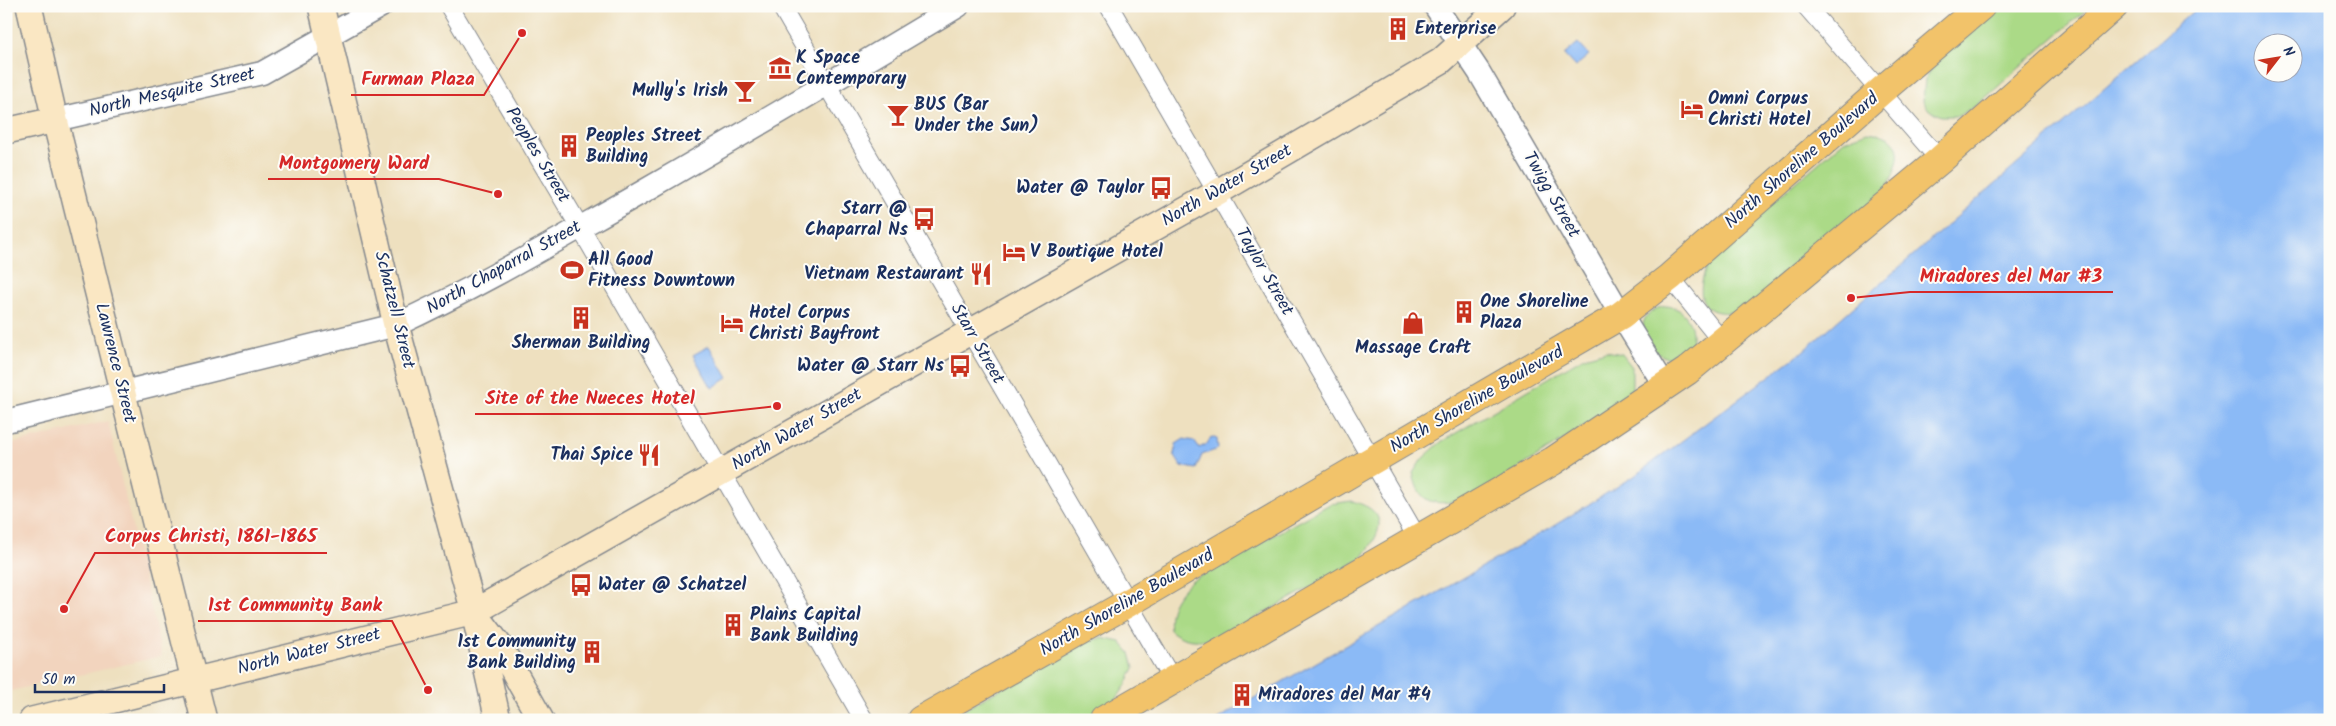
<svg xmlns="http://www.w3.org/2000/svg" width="2336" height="726" font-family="Kalam,sans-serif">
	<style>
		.built { fill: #f2d4be }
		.green { fill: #abda87; stroke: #638472 }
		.water { fill: #8bbaf6; stroke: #5374aa; fill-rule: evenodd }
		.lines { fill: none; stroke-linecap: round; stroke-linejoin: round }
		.minor-casing { stroke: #84888e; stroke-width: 20 }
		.tertiary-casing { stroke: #84888e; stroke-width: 25 }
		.secondary-casing { stroke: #84888e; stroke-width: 28 }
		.primary-casing { stroke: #84888e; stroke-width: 30 }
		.minor { stroke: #fff; stroke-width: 18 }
		.tertiary { stroke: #fff; stroke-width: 22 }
		.secondary { stroke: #fae7c3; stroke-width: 25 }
		.primary { stroke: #f2c36a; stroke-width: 28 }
		.labels { text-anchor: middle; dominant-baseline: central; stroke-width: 4; stroke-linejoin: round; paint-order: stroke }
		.poi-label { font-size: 18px; font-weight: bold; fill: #1b2f5e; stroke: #fdfcf7; text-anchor: start }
		.street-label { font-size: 18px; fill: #1b2f5e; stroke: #fdfcf7 }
		.leader { fill: none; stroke: #d62828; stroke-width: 2 }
		.callout-dot { fill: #d62828; stroke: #fdfcf7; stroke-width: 2 }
		.callout-label { font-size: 19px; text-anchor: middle; font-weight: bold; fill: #d62828; stroke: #fdfcf7; stroke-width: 4; stroke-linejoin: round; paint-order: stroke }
	</style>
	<rect width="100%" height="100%" fill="#fdfcf7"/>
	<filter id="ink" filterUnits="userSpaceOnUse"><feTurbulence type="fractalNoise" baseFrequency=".02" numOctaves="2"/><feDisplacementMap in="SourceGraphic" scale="10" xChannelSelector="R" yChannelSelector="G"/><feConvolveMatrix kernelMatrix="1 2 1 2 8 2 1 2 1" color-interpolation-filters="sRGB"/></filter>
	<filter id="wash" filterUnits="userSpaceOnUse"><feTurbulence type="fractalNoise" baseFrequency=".0096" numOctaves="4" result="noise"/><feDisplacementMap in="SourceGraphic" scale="20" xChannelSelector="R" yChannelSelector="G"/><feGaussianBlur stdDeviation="1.12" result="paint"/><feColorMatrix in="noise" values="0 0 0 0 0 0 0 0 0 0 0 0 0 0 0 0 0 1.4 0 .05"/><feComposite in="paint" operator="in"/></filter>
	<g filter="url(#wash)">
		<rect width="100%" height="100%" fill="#eee0bf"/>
		<!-- built -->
		<path class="built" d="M108 421 162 656 6 692V445Z"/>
		<!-- green -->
		<path class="green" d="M1998 6H2090L1977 105 1958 116H1941L1929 110 1923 101 1925 79 1939 58Z
			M1867 132C1910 136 1901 162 1885 191L1755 303C1748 306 1740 311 1733 312 1690 317 1699 280 1712 255L1844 141Z
			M1667 306C1673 307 1679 309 1684 314 1693 323 1696 344 1685 353 1658 376 1616 313 1667 306Z
			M1606 351 1622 354 1632 367V389L1620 404 1470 499C1439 504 1420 510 1413 473L1422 459 1441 442 1584 357Z
			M1352 501C1391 512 1382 532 1361 559L1223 636C1204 641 1186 644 1170 630 1167 608 1176 596 1191 581L1330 504Z
			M1102 638 1121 642 1130 653 1134 668 1126 685 1115 701 1080 720H946L1079 644Z"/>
		<!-- water -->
		<path class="water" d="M2199 6H2330V720H1216L1552 527 1633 477 1802 352ZM2264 42H2294V72H2264Z
			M1578 43 1589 55 1575 67 1564 55Z
			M709 346 728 378 712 388 693 355Z
			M1211 437 1217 439 1218 449 1202 455 1196 469 1181 466 1174 454 1176 444 1184 439 1194 441 1199 448 1207 444Z"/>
	</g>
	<g filter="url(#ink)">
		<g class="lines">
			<defs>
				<path id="minor" d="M449 6 591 246 864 720
					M781 6 1173 681
					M1109 6 1418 539
					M1806 6 1940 160
					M1670 277 1723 343"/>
				<path id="tertiary" d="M1435 6 1479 72 1621 315 1665 386
					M55 120 262 73 381 6
					M6 421 396 325C480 286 559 239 639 194 746 132 852 70 958 6"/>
				<path id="secondary" d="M29 6 55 120 204 720
					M321 6 396 325 474 612 498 720
					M6 131 55 120
					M480 620 499 645 541 720
					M32 720 474 612 1218 192 1441 61 1502 6"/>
				<path id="primary" d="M921 720 1128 603 1621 315 1670 277 1881 91 1981 6
					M1104 720 1553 461 1687 371 1940 160 2114 6"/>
			</defs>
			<!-- minor casing -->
			<use href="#minor" class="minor-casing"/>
			<!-- tertiary casing -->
			<use href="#tertiary" class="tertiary-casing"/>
			<!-- secondary casing -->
			<use href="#secondary" class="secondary-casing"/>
			<!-- primary casing -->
			<use href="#primary" class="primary-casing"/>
			<!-- minor -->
			<use href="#minor" class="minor"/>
			<!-- tertiary -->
			<use href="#tertiary" class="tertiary"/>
			<!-- secondary -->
			<use href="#secondary" class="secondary"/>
			<!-- primary -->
			<use href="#primary" class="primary"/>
		</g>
	</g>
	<!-- icons -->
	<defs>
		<symbol id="building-bare" viewBox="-9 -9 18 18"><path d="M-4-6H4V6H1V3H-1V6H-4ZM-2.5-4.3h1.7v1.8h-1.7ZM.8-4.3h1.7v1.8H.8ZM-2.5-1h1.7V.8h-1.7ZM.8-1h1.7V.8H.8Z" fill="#c8321e" stroke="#fdfcf7" stroke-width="2.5" paint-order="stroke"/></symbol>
		<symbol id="museum-bare" viewBox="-9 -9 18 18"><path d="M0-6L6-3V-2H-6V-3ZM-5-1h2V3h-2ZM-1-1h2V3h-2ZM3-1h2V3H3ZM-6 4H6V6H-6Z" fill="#c8321e" stroke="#fdfcf7" stroke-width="2.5" paint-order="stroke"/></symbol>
		<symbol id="bar-bare" viewBox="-9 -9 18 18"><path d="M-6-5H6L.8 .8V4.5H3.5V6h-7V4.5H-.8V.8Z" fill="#c8321e" stroke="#fdfcf7" stroke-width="2.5" paint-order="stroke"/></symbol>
		<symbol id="hotel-bare" viewBox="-9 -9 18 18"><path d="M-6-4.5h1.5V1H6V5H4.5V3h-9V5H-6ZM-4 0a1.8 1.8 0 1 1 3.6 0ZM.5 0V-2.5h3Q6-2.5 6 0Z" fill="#c8321e" stroke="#fdfcf7" stroke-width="2.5" paint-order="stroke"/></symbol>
		<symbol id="bus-bare" viewBox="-9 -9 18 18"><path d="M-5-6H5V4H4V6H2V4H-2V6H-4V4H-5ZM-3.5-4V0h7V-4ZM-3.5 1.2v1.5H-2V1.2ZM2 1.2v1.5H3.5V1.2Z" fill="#c8321e" stroke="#fdfcf7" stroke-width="2.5" paint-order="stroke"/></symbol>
		<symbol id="stadium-bare" viewBox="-9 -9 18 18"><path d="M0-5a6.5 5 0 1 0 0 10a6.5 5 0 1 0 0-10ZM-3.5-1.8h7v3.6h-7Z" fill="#c8321e" stroke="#fdfcf7" stroke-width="2.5" paint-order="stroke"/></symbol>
		<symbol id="restaurant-bare" viewBox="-9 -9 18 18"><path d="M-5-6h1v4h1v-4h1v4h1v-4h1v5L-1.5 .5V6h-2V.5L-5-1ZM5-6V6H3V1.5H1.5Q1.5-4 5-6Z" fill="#c8321e" stroke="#fdfcf7" stroke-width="2.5" paint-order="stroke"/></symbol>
		<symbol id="shop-bare" viewBox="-9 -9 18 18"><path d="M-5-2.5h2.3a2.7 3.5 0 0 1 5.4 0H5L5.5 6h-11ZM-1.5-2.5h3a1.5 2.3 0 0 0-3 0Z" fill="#c8321e" stroke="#fdfcf7" stroke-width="2.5" paint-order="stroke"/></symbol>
	</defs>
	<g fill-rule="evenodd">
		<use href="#building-bare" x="1382" y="13" width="32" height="32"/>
		<use href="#museum-bare" x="764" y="52" width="32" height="32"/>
		<use href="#bar-bare" x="729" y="75" width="32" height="32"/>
		<use href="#hotel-bare" x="1676" y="93" width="32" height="32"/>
		<use href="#bar-bare" x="882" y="99" width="32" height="32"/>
		<use href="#building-bare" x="553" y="130" width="32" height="32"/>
		<use href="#bus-bare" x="1145" y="172" width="32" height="32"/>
		<use href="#bus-bare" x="908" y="203" width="32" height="32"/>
		<use href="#hotel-bare" x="998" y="236" width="32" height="32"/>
		<use href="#stadium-bare" x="556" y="254" width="32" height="32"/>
		<use href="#restaurant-bare" x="965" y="258" width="32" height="32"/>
		<use href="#building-bare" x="1448" y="296" width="32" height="32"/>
		<use href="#building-bare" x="565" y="302" width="32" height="32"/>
		<use href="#hotel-bare" x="716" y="307" width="32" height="32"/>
		<use href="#shop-bare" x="1397" y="307" width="32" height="32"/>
		<use href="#bus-bare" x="944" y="350" width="32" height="32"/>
		<use href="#restaurant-bare" x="633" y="439" width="32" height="32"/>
		<use href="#bus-bare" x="565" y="569" width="32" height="32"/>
		<use href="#building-bare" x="717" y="609" width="32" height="32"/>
		<use href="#building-bare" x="576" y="636" width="32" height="32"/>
		<use href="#building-bare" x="1226" y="679" width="32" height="32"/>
	</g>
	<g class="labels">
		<!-- poi labels -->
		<g class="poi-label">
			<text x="1415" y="29">Enterprise</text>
			<text x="796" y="58">K Space<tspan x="796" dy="21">Contemporary</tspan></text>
			<text x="728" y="91" text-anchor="end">Mully's Irish</text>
			<text x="1708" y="99">Omni Corpus<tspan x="1708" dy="21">Christi Hotel</tspan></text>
			<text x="914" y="105">BUS (Bar<tspan x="914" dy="21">Under the Sun)</tspan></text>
			<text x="586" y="136">Peoples Street<tspan x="586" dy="21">Building</tspan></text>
			<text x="1144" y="188" text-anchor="end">Water @ Taylor</text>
			<text x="908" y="209" text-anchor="end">Starr @<tspan x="908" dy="21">Chaparral Ns</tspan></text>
			<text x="1030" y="252">V Boutique Hotel</text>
			<text x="588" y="260">All Good<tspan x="588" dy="21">Fitness Downtown</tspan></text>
			<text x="964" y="274" text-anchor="end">Vietnam Restaurant</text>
			<text x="1480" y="302">One Shoreline<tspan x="1480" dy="21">Plaza</tspan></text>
			<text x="749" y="313">Hotel Corpus<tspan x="749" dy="21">Christi Bayfront</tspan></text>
			<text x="581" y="343" text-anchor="middle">Sherman Building</text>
			<text x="1413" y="348" text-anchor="middle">Massage Craft</text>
			<text x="944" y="366" text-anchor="end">Water @ Starr Ns</text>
			<text x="633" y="455" text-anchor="end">Thai Spice</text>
			<text x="598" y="585">Water @ Schatzel</text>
			<text x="750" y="615">Plains Capital<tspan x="750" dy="21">Bank Building</tspan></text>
			<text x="576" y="642" text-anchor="end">1st Community<tspan x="576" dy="21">Bank Building</tspan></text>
			<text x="1258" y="695">Miradores del Mar #4</text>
		</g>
		<!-- street labels -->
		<g class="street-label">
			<text transform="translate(172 93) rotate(-13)">North Mesquite Street</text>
			<text transform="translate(537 155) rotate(59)">Peoples Street</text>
			<text transform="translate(1802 161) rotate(-41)">North Shoreline Boulevard</text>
			<text transform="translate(1227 186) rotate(-30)">North Water Street</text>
			<text transform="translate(1551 195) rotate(60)">Twigg Street</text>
			<text transform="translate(504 268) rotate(-29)">North Chaparral Street</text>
			<text transform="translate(1264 272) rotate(60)">Taylor Street</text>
			<text transform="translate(394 310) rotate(76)">Schatzell Street</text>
			<text transform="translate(977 344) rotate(60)">Starr Street</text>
			<text transform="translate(115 363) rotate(76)">Lawrence Street</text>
			<text transform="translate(1477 400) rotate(-30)">North Shoreline Boulevard</text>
			<text transform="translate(797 430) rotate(-30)">North Water Street</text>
			<text transform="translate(1127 603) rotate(-30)">North Shoreline Boulevard</text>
			<text transform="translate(309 652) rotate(-14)">North Water Street</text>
		</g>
	</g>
	<!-- callouts -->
	<path class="leader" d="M522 33L484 95H351M498 194L439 179H268M1851 298L1910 292H2113M777 406L705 414H475M64 609L95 553H327M428 690L392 621H198"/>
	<g class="callout-dot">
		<circle cx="522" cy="33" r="5"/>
		<circle cx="498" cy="194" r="5"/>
		<circle cx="1851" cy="298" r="5"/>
		<circle cx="777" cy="406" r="5"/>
		<circle cx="64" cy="609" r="5"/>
		<circle cx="428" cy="690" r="5"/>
	</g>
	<g class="callout-label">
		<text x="418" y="85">Furman Plaza</text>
		<text x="354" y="169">Montgomery Ward</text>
		<text x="2011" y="282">Miradores del Mar #3</text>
		<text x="590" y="404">Site of the Nueces Hotel</text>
		<text x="211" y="542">Corpus Christi, 1861-1865</text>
		<text x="295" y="611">1st Community Bank</text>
	</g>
	<!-- margin -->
	<rect width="2336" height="726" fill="none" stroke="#fdfcf7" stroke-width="25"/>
	<!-- north arrow -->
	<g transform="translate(2278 58) rotate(59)"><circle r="24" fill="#fdfcf7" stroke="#a3aaba"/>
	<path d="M0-4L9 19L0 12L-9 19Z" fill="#c8321e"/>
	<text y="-8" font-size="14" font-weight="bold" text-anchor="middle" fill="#1b2f5e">N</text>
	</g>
	<!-- scale -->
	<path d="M35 684v8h129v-8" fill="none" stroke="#1b2f5e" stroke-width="2.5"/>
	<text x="42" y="684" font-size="15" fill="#1b2f5e" stroke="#fdfcf7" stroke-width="4" paint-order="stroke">50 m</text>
</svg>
